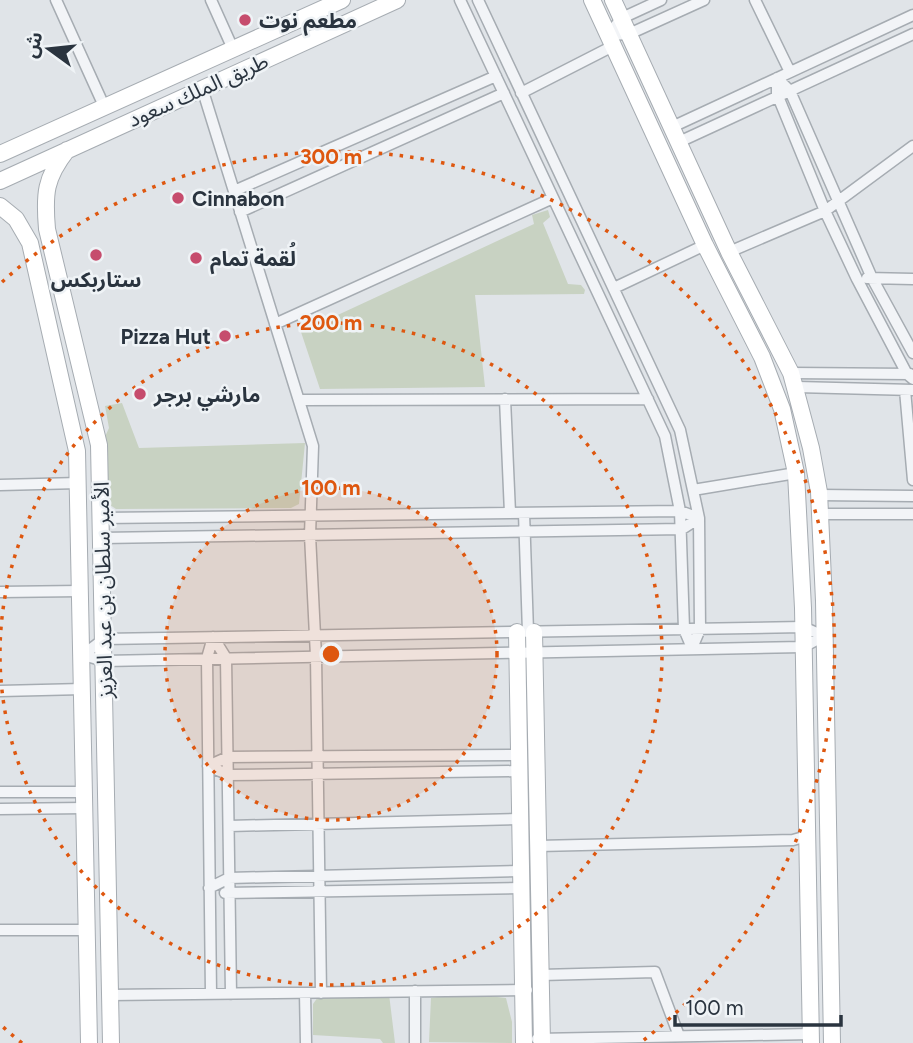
<svg xmlns="http://www.w3.org/2000/svg" width="913" height="1043" font-family="Figtree,'Noto Sans Arabic',sans-serif">
	<style>
		.green { fill: #c8d2c2 }
		.lines { fill: none; stroke-linecap: round; stroke-linejoin: round }
		.street-casing { stroke: #a6acb2; stroke-width: 13 }
		.secondary-casing { stroke: #a6acb2; stroke-width: 18 }
		.street { stroke: #f2f4f7; stroke-width: 10 }
		.secondary { stroke: #fff; stroke-width: 16 }
		.ring { fill: none; stroke: #de570f; stroke-width: 3.5; stroke-dasharray: 3.5 7 }
		.poi-dot { fill: #c64c6d; stroke: #eff3f6; stroke-width: 2.5 }
		.labels { text-anchor: middle; dominant-baseline: central; stroke-width: 5; stroke-linejoin: round; paint-order: stroke }
		.poi-label { font-size: 21px; font-weight: bold; fill: #2a343f; stroke: #eff3f6; text-anchor: start }
		.street-label { font-size: 21px; fill: #2a343f; stroke: #eff3f6 }
		.centre { fill: #de570f; stroke: #eff3f6; stroke-width: 3.5 }
		.ring-label { font-size: 21px; text-anchor: middle; font-weight: bold; fill: #de570f; stroke: #eff3f6; stroke-width: 5; stroke-linejoin: round; paint-order: stroke }
	</style>
	<rect width="100%" height="100%" fill="#e0e4e8"/>
	<!-- green -->
	<path class="green" d="M548 210 550 217 543 223 568 284 581 285 585 290 584 294 475 295 485 387 320 389 301 332 534 224 532 215Z
		M122 403 139 448 305 443 299 504 291 508 116 509 110 505 103 441 109 428 105 406Z
		M454 992 506 998 512 1022V1043L429 1042 431 998 452 995Z
		M389 994 395 1043H383L380 1039 313 1035V1004L318 997Z"/>
	<g class="lines">
		<defs>
			<path id="street" d="M56 0 104 106
				M211 0 233 49
				M460 0 665 436 680 511 684 629 692 648
				M478 0 680 430 699 518 700 629 692 648
				M661 0 622 18 608 35 629 34 704 0
				M755 0 790 72
				M777 78V94L825 211 857 279 907 374 913 379
				M777 78 790 91 872 278 913 353
				M202 88 313 446 310 535 316 656 321 993
				M521 93 613 46
				M672 127 913 15
				M679 142 913 34
				M234 191 496 76
				M240 212 504 93
				M729 252 825 211 913 146
				M867 278 913 279
				M614 288 705 245
				M275 324 553 198
				M791 373 910 374
				M797 387 913 390
				M905 390 913 480
				M505 399 510 513
				M299 400 648 399
				M0 485 79 483
				M693 490 796 473
				M819 495 913 496
				M524 513 528 632
				M820 514H913
				M102 518 680 511 699 518 682 529 102 538
				M0 592 81 591
				M803 627 824 636 803 647 104 661 83 655 104 639Z
				M0 691 83 689
				M519 755 228 757 208 766 229 775 519 771
				M0 792H85
				M0 809 85 808
				M229 826 520 819
				M538 846 793 840 807 836
				M209 888 229 878 521 871
				M225 893 521 888
				M0 930H87
				M541 975 655 972 679 1036
				M415 991V1043
				M305 993 306 1043
				M211 994 207 658 213 637 226 658 231 994
				M110 995 527 990
				M537 1039 811 1034"/>
			<path id="secondary" d="M592 0 705 245 762 357 782 409 796 473 803 608 811 1043
				M613 0 729 252 791 373 811 448 819 492 824 601 832 1043
				M67 150C45 178 44 194 47 229L99 445 111 1043
				M0 154 342 0
				M0 181 397 0
				M0 206 16 219 30 243 77 451 89 1043
				M517 632 524 1043
				M534 632 542 1043"/>
		</defs>
		<!-- street casing -->
		<use href="#street" class="street-casing"/>
		<!-- secondary casing -->
		<use href="#secondary" class="secondary-casing"/>
		<!-- street -->
		<use href="#street" class="street"/>
		<!-- secondary -->
		<use href="#secondary" class="secondary"/>
	</g>
	<!-- distance rings -->
	<circle cx="331" cy="654" r="166" fill="#de570f" fill-opacity=".12"/>
	<g class="ring">
		<circle cx="331" cy="654" r="166"/>
		<path d="M0 651A331 331 0 1 1 0 657"/>
		<path d="M22 1043A497 497 0 0 1 2 1026M2 282A497 497 0 1 1 640 1043"/>
	</g>
	<!-- markers -->
	<g class="poi-dot">
		<circle cx="245" cy="20" r="7"/>
		<circle cx="178" cy="198" r="7"/>
		<circle cx="96" cy="255" r="7"/>
		<circle cx="196" cy="258" r="7"/>
		<circle cx="225" cy="336" r="7"/>
		<circle cx="140" cy="394" r="7"/>
	</g>
	<g class="labels">
		<!-- poi labels -->
		<g class="poi-label">
			<text x="259" y="20">مطعم نوت</text>
			<text x="192" y="198">Cinnabon</text>
			<text x="210" y="258">لُقمة تمام</text>
			<text x="96" y="279" text-anchor="middle">ستاربكس</text>
			<text x="211" y="336" text-anchor="end">Pizza Hut</text>
			<text x="154" y="394">مارشي برجر</text>
		</g>
		<!-- street labels -->
		<g class="street-label">
			<text transform="translate(198 90) rotate(-24)">طريق الملك سعود</text>
			<text transform="translate(103 590) rotate(-91)">الأمير سلطان بن عبد العزيز</text>
		</g>
	</g>
	<circle cx="331" cy="654" r="10" class="centre"/>
	<g class="ring-label">
		<text x="331" y="164">300 m</text>
		<text x="331" y="330">200 m</text>
		<text x="331" y="495">100 m</text>
	</g>
	<!-- north arrow -->
	<g transform="translate(49 49) rotate(285)" stroke="#eff3f6" stroke-width="5" paint-order="stroke">
	<path d="M0-5L12 26L0 18L-12 26Z" fill="#2a343f"/>
	<text y="-10" font-size="19" font-weight="bold" text-anchor="middle" fill="#2a343f">ش</text>
	</g>
	<!-- scale -->
	<path d="M675 1015v10h166v-10" fill="none" stroke="#2a343f" stroke-width="3.5"/>
	<text x="685" y="1015" font-size="21" fill="#2a343f" stroke="#eff3f6" stroke-width="5" paint-order="stroke">100 m</text>
</svg>
